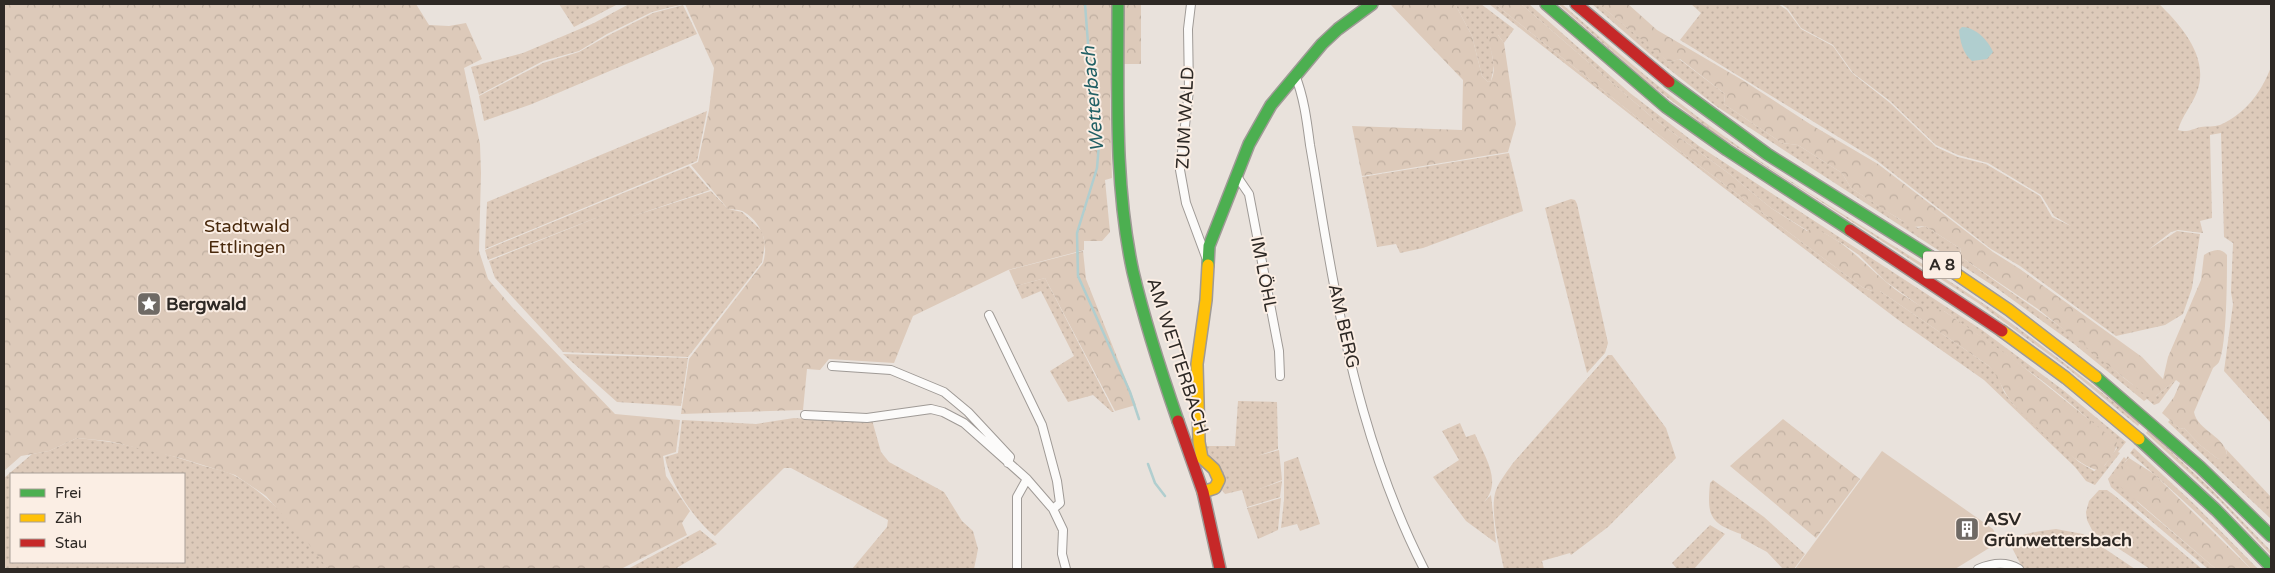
<svg xmlns="http://www.w3.org/2000/svg" width="2275" height="573" font-family="'Varela Round',sans-serif">
	<style>
		.grass { fill: url(#grass-dots); fill-rule: evenodd }
		.forest { fill: url(#forest-crowns) }
		.pitch { fill: #ddcaba }
		.water { fill: #b0cecf }
		.lines { fill: none; stroke-linecap: round; stroke-linejoin: round }
		.stream { stroke: #b0cecf; stroke-width: 2.5 }
		.street-casing { stroke: #9f9a96; stroke-width: 10 }
		.fast-casing { stroke: #9f9a96; stroke-width: 14 }
		.slow-casing { stroke: #9f9a96; stroke-width: 14 }
		.jam-casing { stroke: #9f9a96; stroke-width: 14 }
		.street { stroke: #fcfbfa; stroke-width: 8 }
		.fast { stroke: #4caf50; stroke-width: 11 }
		.slow { stroke: #ffc107; stroke-width: 11 }
		.jam { stroke: #c62828; stroke-width: 11 }
		.labels { text-anchor: middle; dominant-baseline: central; stroke-width: 4; stroke-linejoin: round; paint-order: stroke }
		.shield { fill: #fbeee4; stroke: #6c645e; stroke-width: 1 }
		.shield-label { font-size: 16px; font-weight: bold; fill: #2e2925 }
		.street-label { font-size: 18px; fill: #2e2925; stroke: #fbeee4 }
		.park-label { font-size: 18px; fill: #49290c; stroke: #fbeee4 }
		.poi-label { font-size: 18px; font-weight: bold; fill: #2e2925; stroke: #fbeee4; text-anchor: start }
		.water-label { font-size: 19px; font-style: italic; fill: #216065; stroke: #fbeee4 }
	</style>
	<defs>
		<pattern id="grass-dots" width="8" height="8" patternUnits="userSpaceOnUse" patternTransform="scale(1.25)"><rect width="8" height="8" fill="#ddcaba"/><path d="M2 2h.1M6 6h.1" fill="none" stroke="#beaea0" stroke-width="1.8" stroke-linecap="round"/></pattern>
		<pattern id="forest-crowns" width="20" height="18" patternUnits="userSpaceOnUse" patternTransform="scale(1.25)"><rect width="20" height="18" fill="#ddcaba"/><path d="M2 6a3 3 0 1 1 6 0M12 15a3 3 0 1 1 6 0" fill="none" stroke="#beaea0"/></pattern>
	</defs>
	<rect width="100%" height="100%" fill="#e9e2dc"/>
	<!-- grass -->
	<path class="grass" d="M559 4H618L574 27Z
		M629 4H684L652 12 607 34 579 51 543 61 479 95 471 67 523 53 594 23Z
		M1455 4H1481L1514 29 1504 43 1498 35 1489 40 1494 65 1491 81 1488 82 1482 76 1472 36Z
		M1489 4H1495L1673 146 1862 287 1872 291H1880L1989 366 1997 374 2004 392 2014 405 2079 462 2094 471 2105 465 2117 448C2065 391 2005 355 1944 311H1927L1885 281 1859 255 1843 244 1824 233 1808 231 1771 208 1731 175 1654 119 1521 4H1529L1630 93 1699 146 1982 330 2063 390 2126 442 2118 452 2120 453 2095 485 2086 481 2075 467 1984 380 1897 319 1720 185Z
		M1558 4H1562C1622 57 1682 108 1748 153 1826 206 1909 253 1987 306 2040 343 2090 383 2140 423L2138 426 2066 367 1978 303 1713 132 1652 86Z
		M1592 4H1599L1669 62 1679 59 1725 94 1724 104 1782 143 1798 145 1842 173 1851 188 1899 219 1918 228 1925 226 1961 249 1960 252 1964 259C2006 289 2050 318 2092 350 2113 367 2130 388 2156 396L2176 380 2159 403 2154 405 2147 399 2144 401 2074 344 1995 287 1716 106 1651 55Z
		M1691 4H1778L1787 10 1801 29 1833 46 1852 73 1889 102 1936 147 1958 157 1986 164 2040 196 2052 217 2071 226 2054 216 2041 195 1988 163 1958 155 1936 145 1890 101 1853 73 1833 45 1801 28 1788 9 1781 4H2159C2181 25 2210 58 2197 92 2192 105 2182 116 2178 130 2187 133 2192 129 2201 127 2207 126 2214 127 2220 125 2246 113 2261 93 2271 67V423L2224 371 2233 304 2231 292 2233 243 2224 237 2221 133 2210 135 2212 218 2200 221 2203 233 2178 230 2171 232 2148 250 2177 231 2200 234 2192 288 2183 314 2165 325 2116 336 2020 266 1991 249 1876 160 1680 40 1701 13Z
		M683 5 697 34 532 104 484 121 479 96 543 63 579 52 607 36 653 13Z
		M707 111 697 161 485 249 487 202Z
		M1509 153 1523 211 1423 248 1400 253 1396 244 1377 247 1362 177Z
		M689 166 710 190 630 217 711 191 728 209 742 212 762 231 765 244 762 262 688 357 563 352 495 278 489 261 611 212 488 260 485 250Z
		M1571 199 1575 200 1577 204 1608 343 1605 353 1587 373 1545 208Z
		M1045 278 1114 412H1112L1093 395 1068 402 1050 371 1074 356 1041 291 1022 299 1016 286Z
		M563 354 688 358 681 406 617 402Z
		M1608 355H1612L1666 428 1676 458 1608 527 1571 555 1570 553 1542 561 1544 569H1504C1500 550 1489 509 1496 490 1500 480 1507 472 1513 463Z
		M1238 401 1277 402 1278 449 1257 456 1279 450 1282 480 1259 489 1282 481 1280 497 1247 507 1242 490 1225 494 1221 489 1225 478C1219 466 1209 459 1204 446H1235Z
		M794 418 850 422 872 420 881 452 889 462 944 492 962 521 973 531 978 549 974 569H852L887 527 888 520 791 468H784L715 536C695 521 669 482 665 457L678 453 682 420 756 424Z
		M2170 420 2180 429 2184 428 2200 445 2218 459 2227 454 2226 449 2271 497V519L2168 422Z
		M1460 423 1466 437 1475 434C1484 456 1503 481 1484 502L1491 495 1496 543 1466 521 1433 477 1459 460 1442 431Z
		M2148 430 2212 490 2271 551V555L2220 501 2146 433Z
		M77 438C121 442 163 452 204 466 215 469 228 471 237 477 269 495 308 537 328 569H4V478L32 454 49 451ZM11 474H184V562H11Z
		M2134 448 2194 504 2258 569H2251C2215 528 2170 488 2130 453Z
		M2128 456 2129 458 2125 462 2137 502 2216 569H2208L2111 487 2108 479 2124 457 2126 459Z
		M1298 457 1320 524 1300 531 1297 524 1281 528 1284 500V462Z
		M1713 480 1764 517 1805 554 1794 569H1783L1767 552 1741 538V534C1709 523 1707 515 1710 483Z
		M2099 490H2107L2114 495 2202 569H2150L2093 532 2087 520 2086 512 2089 501Z
		M1281 498 1278 530 1258 539 1247 508Z
		M1710 525 1725 534 1694 569H1677L1672 563Z
		M2056 529 2083 534 2135 569H2023L2009 542C2021 533 2041 531 2056 529Z
		M700 530 717 544 675 569H628Z"/>
	<!-- forest -->
	<path class="forest" d="M4 4H416L429 25 449 26 466 23 482 59 464 68 480 144 481 173 479 251 488 279 512 307 615 414 680 420 676 452 663 456 666 476 690 511 682 523 687 535 621 569H328L308 543 266 496 235 475 180 458 108 441 77 438 49 451 21 456 4 471Z
		M685 4H1141V64H1112L1110 100 1112 178 1105 180 1110 232 1102 241H1084V250L1008 270 913 316 894 363 829 359 820 370 807 369 803 410 681 414 689 359 763 263C769 243 762 223 744 212 740 209 733 210 728 209L691 165 698 162 709 110 714 68Z
		M1390 4H1455L1472 36 1482 76 1488 82 1491 81C1498 66 1490 52 1488 37L1490 33 1498 35 1504 43 1516 124 1508 152 1362 176 1352 126 1462 130 1463 80Z
		M1495 4H1521L1654 119 1731 175 1771 208 1807 231 1813 228C1844 240 1861 261 1885 281 1897 292 1913 301 1927 310L1930 307 1944 311 2016 361 2117 442C2117 452 2107 463 2100 470 2083 472 2026 419 2014 405 2003 393 2000 378 1989 366L1880 291H1872L1862 287 1673 146Z
		M1599 4H1628L1657 30 1744 81 1810 124 1878 164 1993 252 2020 269 2142 357 2163 379 2168 357 2201 280 2204 255C2212 250 2221 247 2227 255 2227 277 2227 345 2219 362 2218 364 2215 366 2213 368L2194 412C2197 431 2228 437 2227 457L2218 459 2200 445 2184 428 2180 429 2162 413 2174 397 2180 383 2176 380 2156 396 2148 397 2038 309 1964 259 1960 255 1961 249 1925 226 1913 227 1886 211 1851 188 1842 173 1798 145 1782 143 1724 104 1725 94 1680 59 1669 62 1661 56Z
		M1083 251 1086 279 1136 405 1115 411 1045 278 1016 286 1009 270Z
		M1783 419 1860 479 1816 538 1730 466Z
		M2129 458 2154 474 2251 569H2216L2116 483 2115 479 2118 470Z"/>
	<!-- pitch -->
	<path class="pitch" d="M1882 451 1993 529 1999 542 1955 569H1795Z"/>
	<!-- water -->
	<path class="water" d="M1962 27C1975 27 1988 40 1993 52L1987 59 1972 61C1963 54 1960 41 1959 30Z"/>
	<g class="lines">
		<!-- stream -->
		<path class="stream" d="M1085 4 1093 109 1099 144 1097 168 1077 233 1078 276 1130 392 1139 419
			M1148 464 1155 483 1165 496"/>
		<defs>
			<path id="street" d="M1191 4 1188 29 1189 90 1180 170 1186 203 1206 257
				M1295 75C1304 97 1307 122 1310 145 1316 179 1321 213 1327 246 1346 357 1373 469 1424 569
				M1236 175 1249 194 1279 351 1280 376
				M989 315 1042 425 1057 481 1060 503 1053 509
				M832 366 891 370 944 392 968 412 1010 457 1008 463
				M805 415 867 418 931 409 943 412 964 423 1027 479 1053 509 1063 530 1062 554 1066 569
				M1017 569V497L1027 479
				M1978 569C1992 563 2006 561 2019 569"/>
			<path id="fast" d="M1118 4C1118 93 1114 185 1133 272 1145 323 1161 372 1178 421
				M1546 4 1666 107 1727 150 1850 230
				M1669 82 1767 154 1931 257
				M1208 265 1209 246 1249 144 1271 105 1322 44 1338 29 1372 4
				M2096 377 2200 467 2271 536
				M2139 439 2216 510 2271 567"/>
			<path id="slow" d="M1931 257 2009 310 2096 377
				M2002 331 2066 378 2139 439
				M1203 492 1215 488 1219 480 1214 469 1202 458 1199 442 1197 364 1206 300 1208 265"/>
			<path id="jam" d="M1576 4 1669 82
				M1850 230 2002 331
				M1178 421 1203 492 1220 569"/>
		</defs>
		<!-- street casing -->
		<use href="#street" class="street-casing"/>
		<!-- fast casing -->
		<use href="#fast" class="fast-casing"/>
		<!-- slow casing -->
		<use href="#slow" class="slow-casing"/>
		<!-- jam casing -->
		<use href="#jam" class="jam-casing"/>
		<!-- street -->
		<use href="#street" class="street"/>
		<!-- fast -->
		<use href="#fast" class="fast"/>
		<!-- slow -->
		<use href="#slow" class="slow"/>
		<!-- jam -->
		<use href="#jam" class="jam"/>
	</g>
	<!-- icons -->
	<defs>
		<symbol id="sight-square" viewBox="-11 -11 22 22"><rect x="-9" y="-9" width="18" height="18" rx="4" fill="#6f6a65" stroke="#fbeee4"/><path d="M0-6L1.8-2.2L6-1.7L2.9 1.2L3.7 5.4L0 3.3L-3.7 5.4L-2.9 1.2L-6-1.7L-1.8-2.2Z" fill="#fff"/></symbol>
		<symbol id="building-square" viewBox="-11 -11 22 22"><rect x="-9" y="-9" width="18" height="18" rx="4" fill="#6f6a65" stroke="#fbeee4"/><path d="M-4-6H4V6H1V3H-1V6H-4ZM-2.5-4.3h1.7v1.8h-1.7ZM.8-4.3h1.7v1.8H.8ZM-2.5-1h1.7V.8h-1.7ZM.8-1h1.7V.8H.8Z" fill="#fff"/></symbol>
	</defs>
	<g fill-rule="evenodd">
		<use href="#sight-square" x="135" y="290" width="28" height="28"/>
		<use href="#building-square" x="1953" y="515" width="28" height="28"/>
	</g>
	<g class="labels">
		<!-- shield labels -->
		<rect class="shield" x="1923" y="251.5" width="38" height="27" rx="4"/>
		<g class="shield-label">
			<text x="1942" y="265">A 8</text>
		</g>
		<!-- street labels -->
		<g class="street-label">
			<text transform="translate(1185 118) rotate(-87)">ZUM WALD</text>
			<text transform="translate(1264 274) rotate(79)">IM LÖHL</text>
			<text transform="translate(1344 326) rotate(77)">AM BERG</text>
			<text transform="translate(1178 356) rotate(72)">AM WETTERBACH</text>
		</g>
		<!-- park labels -->
		<g class="park-label">
			<text x="247" y="226">Stadtwald<tspan x="247" dy="21">Ettlingen</tspan></text>
		</g>
		<!-- poi labels -->
		<g class="poi-label">
			<text x="166" y="304">Bergwald</text>
			<text x="1984" y="519">ASV<tspan x="1984" dy="21">Grünwettersbach</tspan></text>
		</g>
		<!-- water labels -->
		<g class="water-label">
			<text transform="translate(1093 99) rotate(-95)">Wetterbach</text>
		</g>
	</g>
	<!-- border -->
	<rect width="2275" height="573" fill="none" stroke="#2e2925" stroke-width="10"/>
	<!-- legend -->
	<rect x="10" y="473" width="175" height="90" fill="#fbeee4" stroke="#a99f98"/>
	<rect x="20" y="489" width="25" height="8" fill="#4caf50" stroke="#a99f98"/>
	<text x="55" y="498" font-size="15" fill="#2e2925">Frei</text>
	<rect x="20" y="514" width="25" height="8" fill="#ffc107" stroke="#a99f98"/>
	<text x="55" y="523" font-size="15" fill="#2e2925">Zäh</text>
	<rect x="20" y="539" width="25" height="8" fill="#c62828" stroke="#a99f98"/>
	<text x="55" y="548" font-size="15" fill="#2e2925">Stau</text>
</svg>
